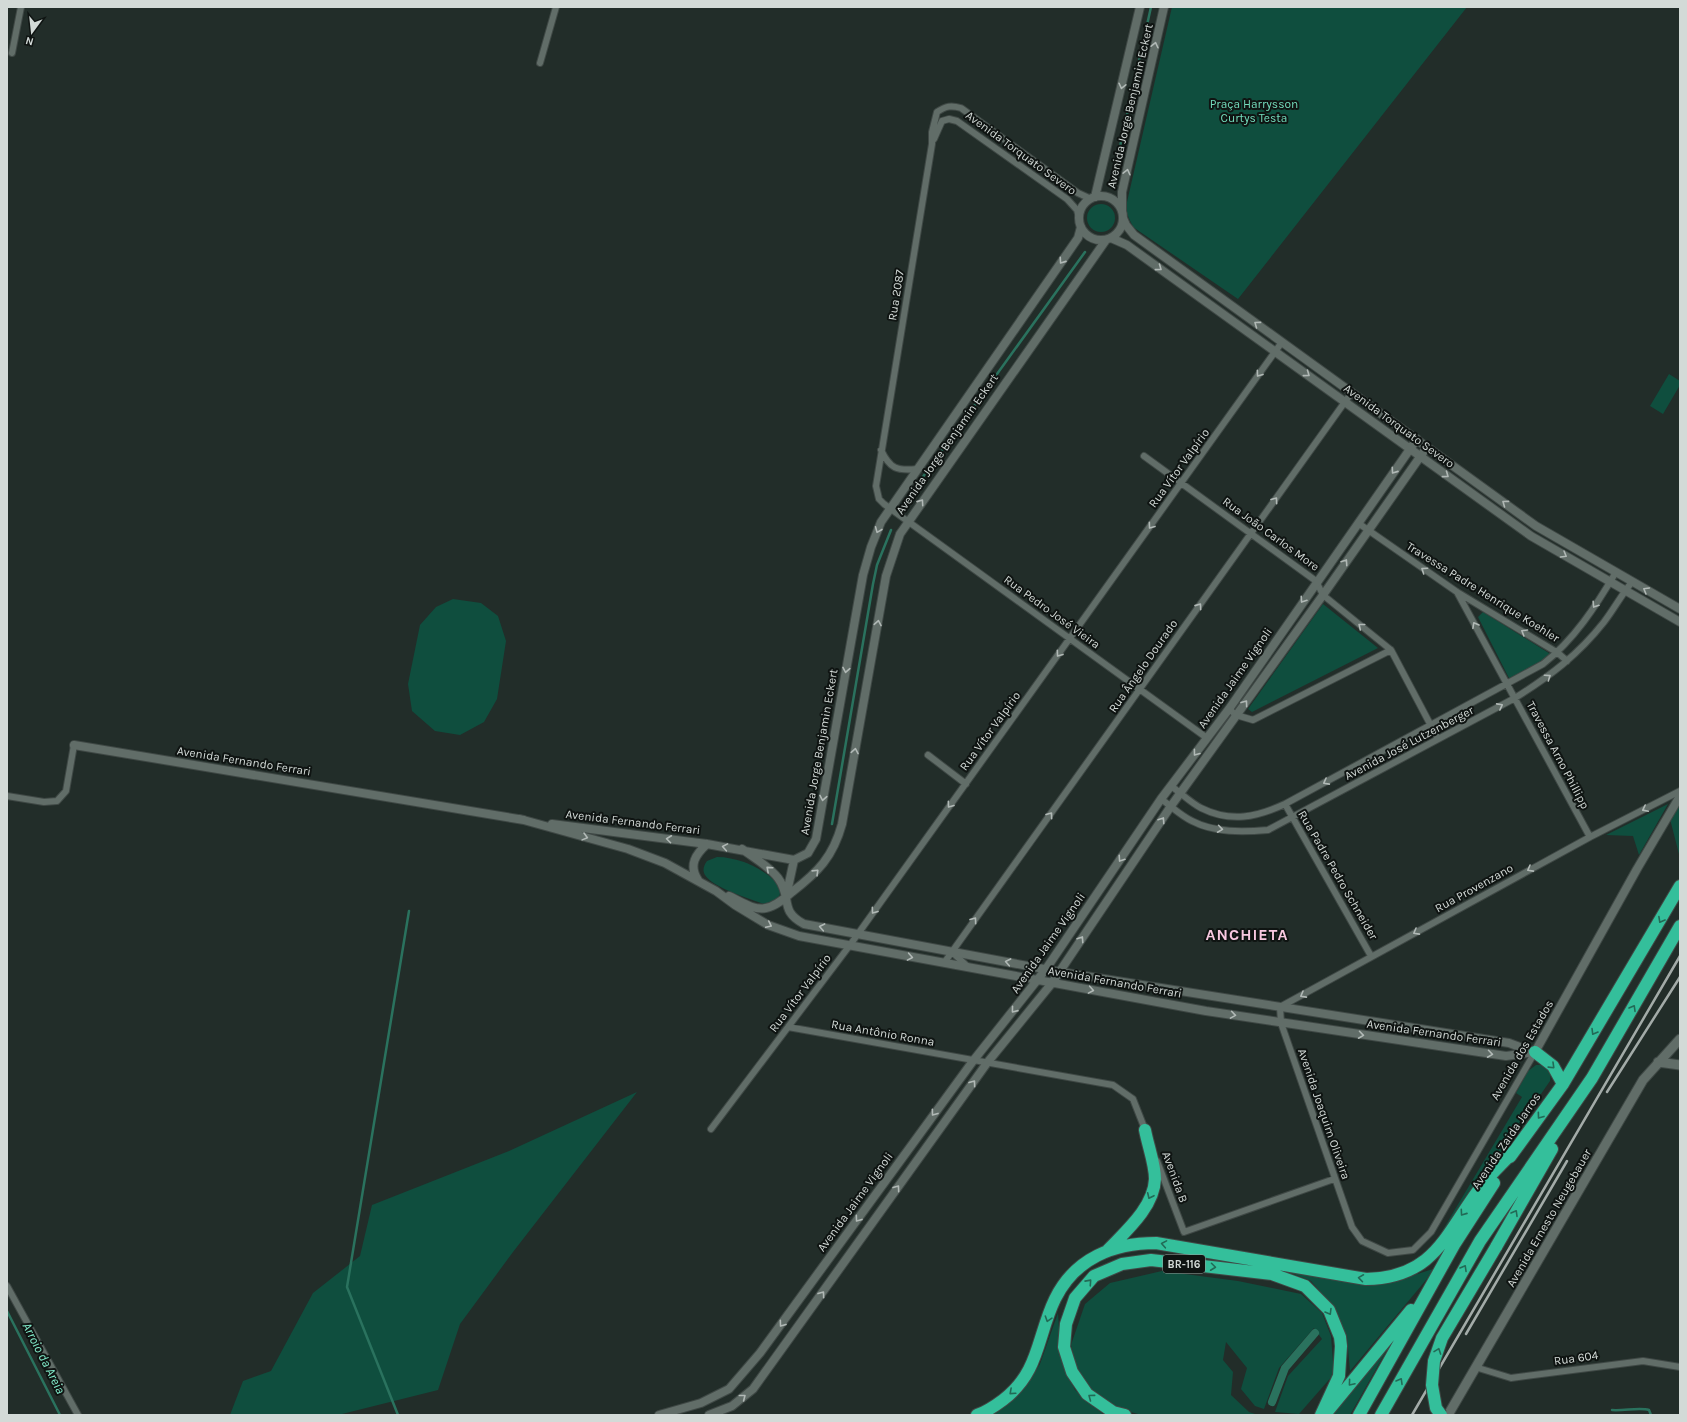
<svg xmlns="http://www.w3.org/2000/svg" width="1687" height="1422" font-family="Karla,sans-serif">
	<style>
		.green { fill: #0f4e3e }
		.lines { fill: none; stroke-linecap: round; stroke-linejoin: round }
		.stream { stroke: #2a725e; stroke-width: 2.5 }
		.canal { stroke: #2a725e; stroke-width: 8 }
		.minor-casing { stroke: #3f4845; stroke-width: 8 }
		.tertiary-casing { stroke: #3f4845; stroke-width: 10 }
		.secondary-casing { stroke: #3f4845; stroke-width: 11 }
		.motorway-casing { stroke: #3f4845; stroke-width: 14 }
		.minor { stroke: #616d68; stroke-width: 6 }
		.tertiary { stroke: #616d68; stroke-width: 8 }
		.secondary { stroke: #616d68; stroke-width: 9 }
		.motorway { stroke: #34bf9b; stroke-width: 12 }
		.rail { stroke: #a3aba8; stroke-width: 2.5 }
		.motorway-bridge-casing { stroke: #3f4845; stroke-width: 14; stroke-linecap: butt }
		.motorway-bridge { stroke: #34bf9b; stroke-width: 12 }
		.oneway { stroke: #b1b9b6 }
		.oneway2 { stroke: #226a56 }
		.labels { text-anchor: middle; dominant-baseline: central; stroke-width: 4; stroke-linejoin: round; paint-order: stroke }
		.shield { fill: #0f1412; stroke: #989f9c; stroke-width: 1 }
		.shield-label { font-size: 11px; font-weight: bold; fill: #d3dad7 }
		.park-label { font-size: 12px; fill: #73dcbc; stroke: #0f1412 }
		.street-label { font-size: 12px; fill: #d3dad7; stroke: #0f1412 }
		.water-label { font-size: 13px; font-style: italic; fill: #82ebca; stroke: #0f1412 }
		.district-label { font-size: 16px; font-weight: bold; letter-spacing: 1px; fill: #f7c8df; stroke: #0f1412 }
	</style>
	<rect width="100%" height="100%" fill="#222d29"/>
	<!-- green -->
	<path class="green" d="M1172 7H1467L1238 299 1133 227 1127 214V202Z
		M1087 218a14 14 0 1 1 28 0a14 14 0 1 1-28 0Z
		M1669 374 1680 381V385L1663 414 1650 406Z
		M453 599 481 603 498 616 506 641 497 699 484 722 460 735 435 731 412 711 408 684 420 625 436 607Z
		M1323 604 1378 648 1252 712 1248 709Z
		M1483 612 1552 655 1510 680 1478 617Z
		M1680 803V858L1670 819Z
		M1668 804 1639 855 1633 836 1606 835Z
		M717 857C726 857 735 859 744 862 755 866 789 883 778 898 775 902 769 904 764 904 750 899 712 887 705 875 702 870 704 865 707 861Z
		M1536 1065H1546L1551 1071 1550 1081 1440 1240 1438 1238 1522 1097 1516 1093 1528 1071Z
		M637 1092 513 1252 460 1324 438 1390 338 1415H230L243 1381 271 1371 313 1293 360 1256 372 1205 509 1151Z
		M1436 1268 1350 1371 1347 1337 1334 1308 1311 1281 1286 1271 1367 1284 1399 1280Z
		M1162 1271 1238 1281 1301 1294 1322 1313 1331 1336 1334 1374 1299 1414 1275 1412 1288 1376 1322 1339 1314 1328 1279 1368 1264 1409 1255 1406 1241 1389 1247 1368 1226 1342 1223 1360 1233 1372 1231 1395 1249 1412 1258 1415H1142L1119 1409 1091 1391 1077 1370 1071 1345 1085 1304 1110 1283Z
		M1058 1313 1061 1358 1075 1390 1104 1415H991L1019 1394 1040 1364Z
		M1396 1334 1350 1415H1330Z"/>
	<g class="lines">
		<!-- stream -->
		<path class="stream" d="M1111 187 1151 7
			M907 499 1085 252
			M832 824 873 584 877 565 891 530
			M7 1311 60 1415
			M1612 1410C1624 1411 1640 1407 1649 1410L1651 1415
			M398 1415 347 1287 409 911"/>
		<!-- canal -->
		<path class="canal" d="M1272 1402 1285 1368 1315 1333"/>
		<defs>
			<path id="minor" d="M12 53 21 7
				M540 63 556 7
				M934 139 942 121 949 119 957 121 1067 199 1077 210 1079 218
				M1091 199 1078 193 961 108C951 105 946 106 937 112L932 132V144L876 486 879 499 884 504 1207 738
				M881 450C890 469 897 471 917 469
				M1144 456 1316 581 1323 595 1391 650 1438 739
				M1358 523 1457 592 1558 653 1567 661
				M1457 592 1590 837
				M1229 709 1236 715 1253 720 1391 650
				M928 755 966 784
				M1171 786C1181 793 1191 803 1201 808 1231 823 1257 817 1285 804L1543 664C1574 640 1596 606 1616 572
				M7 796 44 802 57 801 66 791 74 745
				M1161 799C1171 806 1181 816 1192 821 1215 833 1243 832 1268 830L1515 698C1550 676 1578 655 1604 622 1614 609 1622 594 1632 582
				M1285 804 1371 956
				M952 952 968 967
				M944 963 1352 392
				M788 1027 1113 1085 1133 1099 1146 1132
				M1535 1052 1431 1232 1413 1250 1388 1253 1362 1241 1352 1227 1281 1023 1280 1007 1590 837 1680 791
				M711 1129 850 945 1282 342
				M1157 1161 1184 1232 1334 1179
				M7 1286 78 1415
				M1475 1367 1511 1378 1643 1361 1680 1367"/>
			<path id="tertiary" d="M1079 218a22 22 0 1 1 44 0a22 22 0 1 1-44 0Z
				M1095 197 1140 7
				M1122 211V192L1164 7
				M1123 218 1126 225 1134 235 1536 526 1680 609
				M1111 238 1127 245 1531 536 1680 622
				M74 745 524 820
				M520 819 628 849 665 863 716 891 735 905 768 925 799 936 1206 1011 1506 1056 1535 1052
				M552 824 707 844 794 860
				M742 849C754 858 769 866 778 878 793 898 778 910 804 924L1060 972 1509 1043 1533 1052
				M794 860 808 853 816 839 863 575 871 547 881 522 1078 238 1081 227
				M698 880C688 865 696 854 707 844
				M729 896C740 901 754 911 766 908 776 906 785 898 792 892 818 872 833 857 842 824L886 576 900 534 1106 240
				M786 897 794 860
				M1535 1052 1637 869 1680 796
				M659 1415 701 1403 729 1389 760 1353 973 1061 1046 969 1161 799 1229 709 1417 439
				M709 1415 732 1406 753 1389 987 1063 1052 983 1171 806 1323 595 1427 447"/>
			<path id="secondary" d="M1658 1062 1680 1065
				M1448 1415 1643 1080 1680 1039"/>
			<path id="motorway" d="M1535 1052 1553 1066 1563 1084
				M1510 1157 1563 1084 1680 886
				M1496 1247 1552 1149
				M1108 1250C1126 1231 1154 1207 1155 1179 1155 1164 1148 1146 1145 1130
				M1327 1412 1411 1310
				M977 1415C986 1412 995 1406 1003 1400 1040 1372 1037 1336 1055 1299 1075 1258 1114 1243 1156 1243L1366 1279C1436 1278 1446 1232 1483 1184 1493 1172 1504 1162 1515 1150
				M1125 1415 1113 1412 1087 1394 1072 1372 1064 1347 1066 1324 1075 1298 1094 1276 1122 1264 1151 1260 1272 1274 1305 1286 1329 1310 1340 1337 1341 1346 1339 1376 1321 1415
				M1359 1415 1454 1245 1494 1183
				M1381 1415 1480 1241 1592 1078 1680 926"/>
		</defs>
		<!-- minor casing -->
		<use href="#minor" class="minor-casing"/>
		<!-- tertiary casing -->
		<use href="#tertiary" class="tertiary-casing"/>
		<!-- secondary casing -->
		<use href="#secondary" class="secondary-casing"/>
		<!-- motorway casing -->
		<use href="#motorway" class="motorway-casing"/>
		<!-- minor -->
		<use href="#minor" class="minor"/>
		<!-- tertiary -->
		<use href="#tertiary" class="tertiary"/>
		<!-- secondary -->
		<use href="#secondary" class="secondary"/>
		<!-- motorway -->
		<use href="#motorway" class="motorway"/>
		<!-- rail -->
		<path class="rail" d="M1607 1092 1680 977
			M1466 1334 1567 1161
			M1412 1415 1680 956"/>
		<defs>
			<path id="motorway-bridge" d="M1441 1415 1436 1408 1432 1385 1434 1361 1442 1338 1496 1247"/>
		</defs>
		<!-- motorway-bridge casing -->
		<use href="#motorway-bridge" class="motorway-bridge-casing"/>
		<!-- motorway-bridge -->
		<use href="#motorway-bridge" class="motorway-bridge"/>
	</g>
	<!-- one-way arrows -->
	<defs><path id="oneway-chevron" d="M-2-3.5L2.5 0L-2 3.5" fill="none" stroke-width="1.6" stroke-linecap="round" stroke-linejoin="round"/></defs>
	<g class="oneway">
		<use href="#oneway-chevron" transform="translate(1155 45) rotate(-77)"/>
		<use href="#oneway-chevron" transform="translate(1122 86) rotate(103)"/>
		<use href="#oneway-chevron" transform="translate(1127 172) rotate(-77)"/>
		<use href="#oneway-chevron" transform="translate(1062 261) rotate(125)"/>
		<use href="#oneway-chevron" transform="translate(1159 268) rotate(36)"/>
		<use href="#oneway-chevron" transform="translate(1257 324) rotate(-144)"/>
		<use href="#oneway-chevron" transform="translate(1259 374) rotate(126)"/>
		<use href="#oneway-chevron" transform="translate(1307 374) rotate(36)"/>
		<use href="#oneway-chevron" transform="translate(1394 471) rotate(125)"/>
		<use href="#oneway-chevron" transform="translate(1446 475) rotate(36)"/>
		<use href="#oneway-chevron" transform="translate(1275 500) rotate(-54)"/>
		<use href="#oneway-chevron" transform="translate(921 502) rotate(-55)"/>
		<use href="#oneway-chevron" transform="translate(1505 503) rotate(-144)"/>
		<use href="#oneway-chevron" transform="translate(1151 526) rotate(126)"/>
		<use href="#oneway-chevron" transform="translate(878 530) rotate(112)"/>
		<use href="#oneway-chevron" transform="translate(1564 555) rotate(30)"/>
		<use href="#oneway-chevron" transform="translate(1345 562) rotate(-56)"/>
		<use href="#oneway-chevron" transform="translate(1424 570) rotate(-146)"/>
		<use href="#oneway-chevron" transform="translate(1646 590) rotate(-150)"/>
		<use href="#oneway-chevron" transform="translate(1303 600) rotate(124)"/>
		<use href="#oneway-chevron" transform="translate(1595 605) rotate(123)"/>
		<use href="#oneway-chevron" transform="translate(1199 606) rotate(-55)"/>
		<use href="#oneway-chevron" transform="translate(878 623) rotate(-80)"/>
		<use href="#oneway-chevron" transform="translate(1475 625) rotate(-119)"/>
		<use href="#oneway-chevron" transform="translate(1361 626) rotate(-141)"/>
		<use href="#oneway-chevron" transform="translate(1524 632) rotate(-149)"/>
		<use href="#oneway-chevron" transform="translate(1059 654) rotate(126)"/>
		<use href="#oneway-chevron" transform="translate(846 670) rotate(100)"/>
		<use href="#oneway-chevron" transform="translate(1548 677) rotate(-34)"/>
		<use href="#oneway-chevron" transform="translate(1245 703) rotate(-54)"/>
		<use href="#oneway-chevron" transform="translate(1500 706) rotate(-28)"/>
		<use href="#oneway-chevron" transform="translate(855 751) rotate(-80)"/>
		<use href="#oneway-chevron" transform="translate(1196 753) rotate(127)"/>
		<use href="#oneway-chevron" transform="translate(1326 782) rotate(152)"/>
		<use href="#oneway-chevron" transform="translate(823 798) rotate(100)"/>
		<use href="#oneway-chevron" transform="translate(950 805) rotate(126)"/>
		<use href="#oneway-chevron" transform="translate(1645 809) rotate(153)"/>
		<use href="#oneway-chevron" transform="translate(1050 815) rotate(-54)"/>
		<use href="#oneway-chevron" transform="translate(1162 820) rotate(-56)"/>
		<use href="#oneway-chevron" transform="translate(1220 829) rotate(8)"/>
		<use href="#oneway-chevron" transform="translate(585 837) rotate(15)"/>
		<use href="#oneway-chevron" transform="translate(669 839) rotate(-173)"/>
		<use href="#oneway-chevron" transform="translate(725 847) rotate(-170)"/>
		<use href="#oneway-chevron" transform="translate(1121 859) rotate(124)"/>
		<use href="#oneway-chevron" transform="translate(769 869) rotate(-138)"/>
		<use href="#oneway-chevron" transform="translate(1530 869) rotate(151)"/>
		<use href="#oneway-chevron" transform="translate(816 872) rotate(-44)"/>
		<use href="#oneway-chevron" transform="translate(874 911) rotate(126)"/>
		<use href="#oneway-chevron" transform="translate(974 920) rotate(-54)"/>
		<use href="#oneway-chevron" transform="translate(769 925) rotate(25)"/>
		<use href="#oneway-chevron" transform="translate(822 927) rotate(-169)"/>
		<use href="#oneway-chevron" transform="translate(1416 932) rotate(151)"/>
		<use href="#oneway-chevron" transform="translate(1081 939) rotate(-56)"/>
		<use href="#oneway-chevron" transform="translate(910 957) rotate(10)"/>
		<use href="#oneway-chevron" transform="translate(1008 962) rotate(-169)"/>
		<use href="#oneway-chevron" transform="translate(1091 990) rotate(10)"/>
		<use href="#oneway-chevron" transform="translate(1303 995) rotate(151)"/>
		<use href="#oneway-chevron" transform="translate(1014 1010) rotate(129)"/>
		<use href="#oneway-chevron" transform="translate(1233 1015) rotate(9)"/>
		<use href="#oneway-chevron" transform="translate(1361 1035) rotate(8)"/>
		<use href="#oneway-chevron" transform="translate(1490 1054) rotate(8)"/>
		<use href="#oneway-chevron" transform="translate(973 1083) rotate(-54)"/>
		<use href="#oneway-chevron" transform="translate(934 1113) rotate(126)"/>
		<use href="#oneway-chevron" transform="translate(897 1188) rotate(-54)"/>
		<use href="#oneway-chevron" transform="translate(858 1219) rotate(126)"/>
		<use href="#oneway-chevron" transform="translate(822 1294) rotate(-54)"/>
		<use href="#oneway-chevron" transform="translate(782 1324) rotate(126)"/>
		<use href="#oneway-chevron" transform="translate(743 1397) rotate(-38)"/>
	</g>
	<g class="oneway2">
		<use href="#oneway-chevron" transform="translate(1661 920) rotate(119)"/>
		<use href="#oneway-chevron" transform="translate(1633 1008) rotate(-60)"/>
		<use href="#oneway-chevron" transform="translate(1594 1032) rotate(121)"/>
		<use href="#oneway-chevron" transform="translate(1552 1066) rotate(44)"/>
		<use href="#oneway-chevron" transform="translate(1540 1116) rotate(126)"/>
		<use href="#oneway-chevron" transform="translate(1150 1196) rotate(115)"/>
		<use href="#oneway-chevron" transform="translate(1463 1213) rotate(125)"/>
		<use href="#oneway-chevron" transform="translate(1515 1213) rotate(-60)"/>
		<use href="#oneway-chevron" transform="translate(1164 1244) rotate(-170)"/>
		<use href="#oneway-chevron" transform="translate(1213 1267) rotate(7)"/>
		<use href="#oneway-chevron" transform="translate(1464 1268) rotate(-60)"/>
		<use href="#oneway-chevron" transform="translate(1361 1278) rotate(-172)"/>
		<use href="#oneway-chevron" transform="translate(1089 1282) rotate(-48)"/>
		<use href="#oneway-chevron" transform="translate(1329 1312) rotate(59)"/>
		<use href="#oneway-chevron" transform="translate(1048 1319) rotate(108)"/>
		<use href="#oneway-chevron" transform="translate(1438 1351) rotate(-70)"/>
		<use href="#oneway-chevron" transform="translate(1400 1381) rotate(-60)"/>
		<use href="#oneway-chevron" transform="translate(1351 1383) rotate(130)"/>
		<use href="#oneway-chevron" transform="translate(1012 1392) rotate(138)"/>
		<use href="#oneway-chevron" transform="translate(1091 1397) rotate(-143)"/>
	</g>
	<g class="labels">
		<!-- shield labels -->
		<rect class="shield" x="1163" y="1255" width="42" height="18" rx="3"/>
		<g class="shield-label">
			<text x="1184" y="1264">BR-116</text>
		</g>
		<!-- park labels -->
		<g class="park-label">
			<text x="1254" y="104">Praça Harrysson<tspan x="1254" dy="14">Curtys Testa</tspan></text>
		</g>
		<!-- street labels -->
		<g class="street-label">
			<text transform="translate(1130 106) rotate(-77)">Avenida Jorge Benjamin Eckert</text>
			<text transform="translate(1021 153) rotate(36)">Avenida Torquato Severo</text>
			<text transform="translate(896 295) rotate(-81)">Rua 2087</text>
			<text transform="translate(1399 426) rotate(36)">Avenida Torquato Severo</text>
			<text transform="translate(947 444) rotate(-55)">Avenida Jorge Benjamin Eckert</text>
			<text transform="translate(1179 468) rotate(-54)">Rua Vítor Valpírio</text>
			<text transform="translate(1271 534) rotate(36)">Rua João Carlos More</text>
			<text transform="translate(1483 592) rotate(32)">Travessa Padre Henrique Koehler</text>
			<text transform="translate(1052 612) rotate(36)">Rua Pedro José Vieira</text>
			<text transform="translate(1143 666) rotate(-55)">Rua Ângelo Dourado</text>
			<text transform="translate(1235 678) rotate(-55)">Avenida Jaime Vignoli</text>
			<text transform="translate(990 731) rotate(-54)">Rua Vítor Valpírio</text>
			<text transform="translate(1409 743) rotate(-28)">Avenida José Lutzenberger</text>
			<text transform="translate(819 752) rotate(-80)">Avenida Jorge Benjamin Eckert</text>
			<text transform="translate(1558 755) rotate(62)">Travessa Arno Phillipp</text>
			<text transform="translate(244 761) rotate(9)">Avenida Fernando Ferrari</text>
			<text transform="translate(633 822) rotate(7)">Avenida Fernando Ferrari</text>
			<text transform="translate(1338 875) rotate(60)">Rua Padre Pedro Schneider</text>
			<text transform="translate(1474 888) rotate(-29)">Rua Provenzano</text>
			<text transform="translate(1048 943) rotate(-55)">Avenida Jaime Vignoli</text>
			<text transform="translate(1115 982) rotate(10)">Avenida Fernando Ferrari</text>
			<text transform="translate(800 993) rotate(-53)">Rua Vítor Valpírio</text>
			<text transform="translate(883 1033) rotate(10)">Rua Antônio Ronna</text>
			<text transform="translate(1434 1033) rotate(8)">Avenida Fernando Ferrari</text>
			<text transform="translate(1522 1050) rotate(-60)">Avenida dos Estados</text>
			<text transform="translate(1324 1114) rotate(71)">Avenida Joaquim Oliveira</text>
			<text transform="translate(1506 1141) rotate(-56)">Avenida Zaida Jarros</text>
			<text transform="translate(1175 1177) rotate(70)">Avenida B</text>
			<text transform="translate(855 1202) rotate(-54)">Avenida Jaime Vignoli</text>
			<text transform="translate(1549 1218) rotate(-60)">Avenida Ernesto Neugebauer</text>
			<text transform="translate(1576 1358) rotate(-8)">Rua 604</text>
		</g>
		<!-- water labels -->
		<g class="water-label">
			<text transform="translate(44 1358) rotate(63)">Arroio da Areia</text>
		</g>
		<!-- district labels -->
		<g class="district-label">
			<text x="1247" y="934">ANCHIETA</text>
		</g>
	</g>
	<!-- border -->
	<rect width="1687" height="1422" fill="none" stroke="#d3dad7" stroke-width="16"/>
	<!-- north arrow -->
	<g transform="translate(32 32) rotate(195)" stroke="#0f1412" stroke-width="3" paint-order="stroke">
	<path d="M0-3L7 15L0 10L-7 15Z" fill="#d3dad7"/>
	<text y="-6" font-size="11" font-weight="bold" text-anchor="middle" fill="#d3dad7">N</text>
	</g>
</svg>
